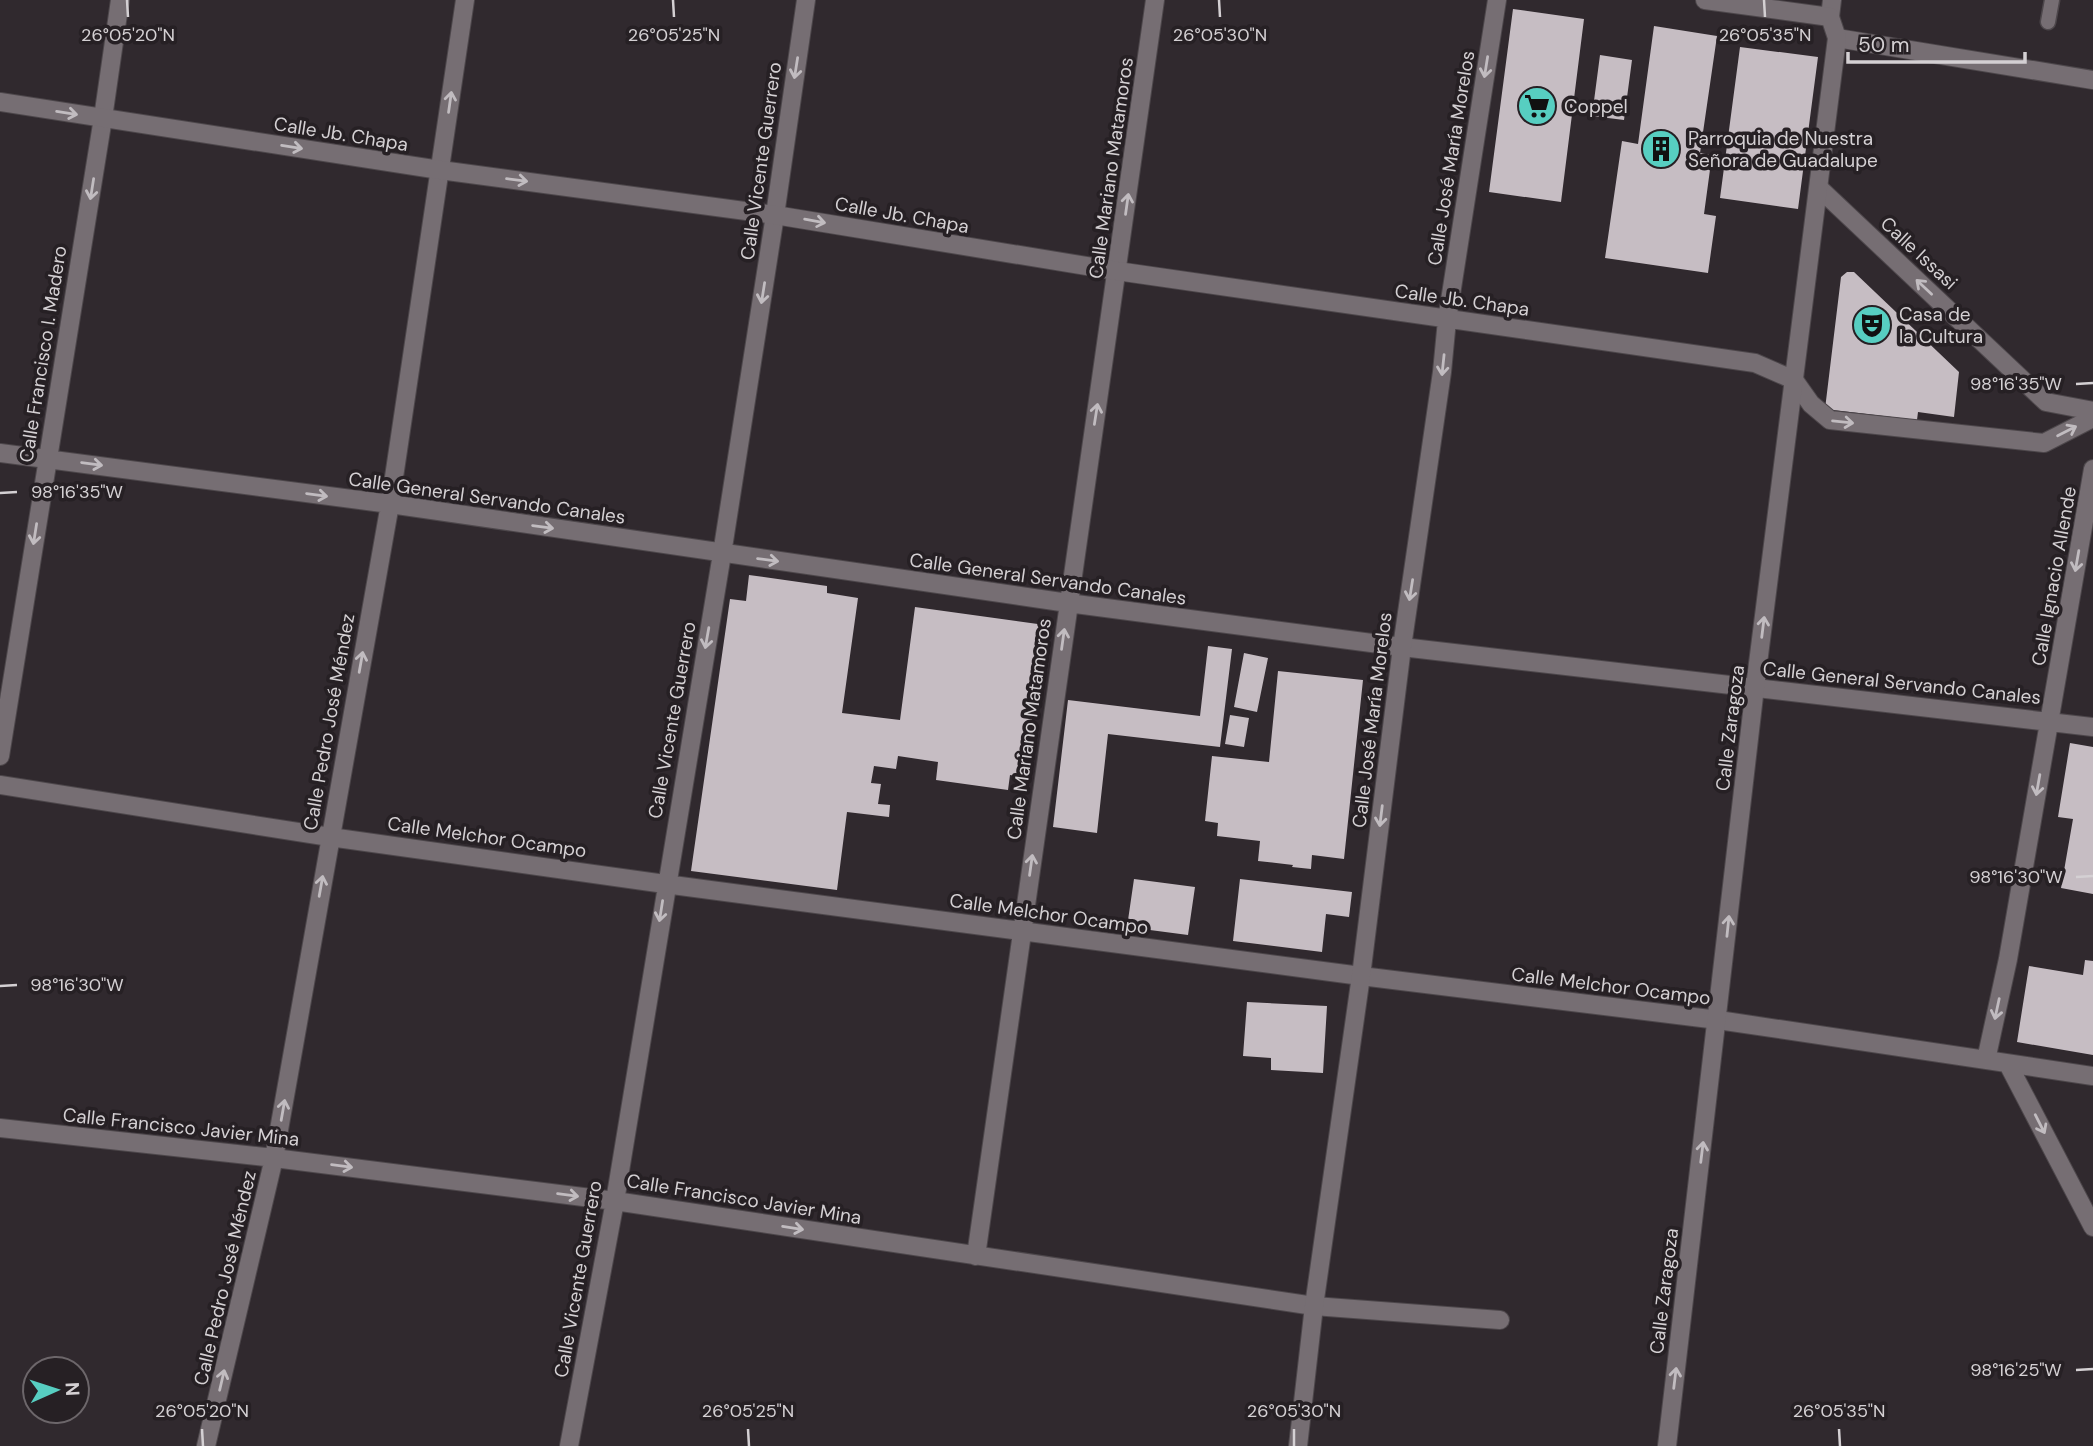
<svg xmlns="http://www.w3.org/2000/svg" width="2093" height="1446" font-family="'DM Sans',sans-serif">
	<style>
		.building { fill: #c6bdc3 }
		.lines { fill: none; stroke-linecap: round; stroke-linejoin: round }
		.service-casing { stroke: #4d474b; stroke-width: 17 }
		.minor-casing { stroke: #4d474b; stroke-width: 20 }
		.secondary-casing { stroke: #4d474b; stroke-width: 20 }
		.service { stroke: #766e73; stroke-width: 14 }
		.minor { stroke: #766e73; stroke-width: 18 }
		.secondary { stroke: #766e73; stroke-width: 18 }
		.oneway { stroke: #c1bcc0 }
		.ticks { fill: none; stroke: #d4d0d3; stroke-width: 2.5 }
		.labels { text-anchor: middle; dominant-baseline: central; stroke-width: 7; stroke-linejoin: round; paint-order: stroke }
		.poi-label { font-size: 19px; fill: #d4d0d3; stroke: #262024; text-anchor: start }
		.street-label { font-size: 19px; fill: #d4d0d3; stroke: #262024 }
		.ticks-label { font-size: 18px; text-anchor: middle; fill: #d4d0d3; stroke: #262024; stroke-width: 7; stroke-linejoin: round; paint-order: stroke }
	</style>
	<rect width="100%" height="100%" fill="#30292e"/>
	<!-- building -->
	<path class="building" d="M1513 9 1584 19 1561 202 1489 192Z
		M1654 26 1717 36 1700 153 1712 155 1704 214 1716 216 1708 273 1605 258 1622 141 1638 144Z
		M1740 47 1818 57 1798 209 1720 198Z
		M1600 55 1632 60 1624 120 1592 116Z
		M1847 272H1854L1959 372 1954 417 1918 412 1917 420 1825 409 1841 277Z
		M749 575 827 586V593L858 598 842 713 900 720 915 607 1045 625 1024 777 1010 775 1008 790 936 780 938 762 898 756 896 769 874 766 871 783 881 784 878 804 890 805 889 817 847 812 837 890 691 871 730 599 746 601Z
		M1208 646 1232 649 1220 747 1108 734 1097 833 1053 827 1068 700 1200 716Z
		M1244 653 1268 658 1257 712 1234 707Z
		M1278 671 1363 680 1344 859 1312 855 1311 869 1292 867 1293 865 1258 861 1260 841 1217 836 1218 823 1205 821 1212 756 1269 762Z
		M1230 715 1249 718 1244 747 1225 744Z
		M2070 743 2093 747V894L2061 888 2073 819 2058 817Z
		M1134 879 1195 887 1188 935 1127 927Z
		M1240 879 1352 892 1349 917 1326 914 1322 952 1233 941Z
		M2085 960 2093 961V1055L2017 1042 2029 966 2083 975Z
		M1247 1002 1327 1006 1323 1073 1271 1070V1058L1243 1056Z"/>
	<g class="lines">
		<defs>
			<path id="service" d="M2048 22 2052 0"/>
			<path id="minor" d="M1830 17 1832 0
				M1837 38 2093 80
				M1819 188 2046 402 2093 411
				M1794 380 1811 404 1830 420 2044 443 2093 418
				M0 453 390 504 1068 603 1402 647 2093 727
				M0 756 103 118 120 0
				M0 785 330 837 665 884 1361 976 1718 1020 2093 1076
				M1986 1060 2008 959 2093 469
				M2008 1064 2093 1227
				M0 1128 274 1158 615 1201 1314 1306 1500 1320
				M976 1256 1155 0
				M206 1446 274 1158 390 504 465 0
				M569 1446 615 1201 722 554 775 215 806 0"/>
			<path id="secondary" d="M0 102 440 170 775 215 1117 271 1755 363 1794 380
				M1298 1446 1314 1306 1361 976 1402 647 1442 372 1447 320 1497 0
				M1667 1446 1755 687 1837 38 1830 17 1705 0"/>
		</defs>
		<!-- service casing -->
		<use href="#service" class="service-casing"/>
		<!-- minor casing -->
		<use href="#minor" class="minor-casing"/>
		<!-- secondary casing -->
		<use href="#secondary" class="secondary-casing"/>
		<!-- service -->
		<use href="#service" class="service"/>
		<!-- minor -->
		<use href="#minor" class="minor"/>
		<!-- secondary -->
		<use href="#secondary" class="secondary"/>
	</g>
	<!-- one-way arrows -->
	<defs><path id="oneway-shaft" d="M-6 0H5M1.5-3L5.5 0L1.5 3" fill="none" stroke-width="1.6" stroke-linecap="round" stroke-linejoin="round" transform="scale(1.75)"/></defs>
	<g class="oneway">
		<use href="#oneway-shaft" transform="translate(1486 67) rotate(99)"/>
		<use href="#oneway-shaft" transform="translate(796 68) rotate(99)"/>
		<use href="#oneway-shaft" transform="translate(450 102) rotate(-82)"/>
		<use href="#oneway-shaft" transform="translate(67 113) rotate(9)"/>
		<use href="#oneway-shaft" transform="translate(292 147) rotate(9)"/>
		<use href="#oneway-shaft" transform="translate(517 180) rotate(7)"/>
		<use href="#oneway-shaft" transform="translate(92 189) rotate(99)"/>
		<use href="#oneway-shaft" transform="translate(1127 204) rotate(-82)"/>
		<use href="#oneway-shaft" transform="translate(815 221) rotate(10)"/>
		<use href="#oneway-shaft" transform="translate(1924 287) rotate(-137)"/>
		<use href="#oneway-shaft" transform="translate(763 293) rotate(99)"/>
		<use href="#oneway-shaft" transform="translate(1443 365) rotate(96)"/>
		<use href="#oneway-shaft" transform="translate(1096 414) rotate(-81)"/>
		<use href="#oneway-shaft" transform="translate(1843 422) rotate(6)"/>
		<use href="#oneway-shaft" transform="translate(2067 431) rotate(-27)"/>
		<use href="#oneway-shaft" transform="translate(92 464) rotate(8)"/>
		<use href="#oneway-shaft" transform="translate(317 495) rotate(8)"/>
		<use href="#oneway-shaft" transform="translate(543 527) rotate(8)"/>
		<use href="#oneway-shaft" transform="translate(35 534) rotate(99)"/>
		<use href="#oneway-shaft" transform="translate(768 560) rotate(8)"/>
		<use href="#oneway-shaft" transform="translate(2077 561) rotate(100)"/>
		<use href="#oneway-shaft" transform="translate(1411 590) rotate(99)"/>
		<use href="#oneway-shaft" transform="translate(1763 627) rotate(-83)"/>
		<use href="#oneway-shaft" transform="translate(707 638) rotate(100)"/>
		<use href="#oneway-shaft" transform="translate(1063 639) rotate(-82)"/>
		<use href="#oneway-shaft" transform="translate(361 662) rotate(-80)"/>
		<use href="#oneway-shaft" transform="translate(2038 785) rotate(100)"/>
		<use href="#oneway-shaft" transform="translate(1381 816) rotate(97)"/>
		<use href="#oneway-shaft" transform="translate(1031 865) rotate(-82)"/>
		<use href="#oneway-shaft" transform="translate(321 886) rotate(-80)"/>
		<use href="#oneway-shaft" transform="translate(661 911) rotate(99)"/>
		<use href="#oneway-shaft" transform="translate(1728 926) rotate(-84)"/>
		<use href="#oneway-shaft" transform="translate(1997 1009) rotate(102)"/>
		<use href="#oneway-shaft" transform="translate(283 1110) rotate(-80)"/>
		<use href="#oneway-shaft" transform="translate(2040 1124) rotate(63)"/>
		<use href="#oneway-shaft" transform="translate(1702 1152) rotate(-83)"/>
		<use href="#oneway-shaft" transform="translate(342 1166) rotate(7)"/>
		<use href="#oneway-shaft" transform="translate(568 1195) rotate(7)"/>
		<use href="#oneway-shaft" transform="translate(793 1228) rotate(9)"/>
		<use href="#oneway-shaft" transform="translate(1675 1378) rotate(-83)"/>
		<use href="#oneway-shaft" transform="translate(222 1380) rotate(-77)"/>
	</g>
	<!-- ticks -->
	<path class="ticks" d="M127 0 128 17M673 0 674 17M1219 0 1220 17M1764 0 1765 17M2076 384 2093 383M0 493 17 492M2076 877 2093 876M0 986 17 985M2076 1370 2093 1369M202 1429 203 1446M748 1429 749 1446M1294 1429V1446M1839 1429 1840 1446"/>
	<!-- icons -->
	<defs>
		<symbol id="supermarket-disc" viewBox="-11 -11 22 22"><circle r="9.5" fill="#57cec1" stroke="#262024"/><path d="M-6-5.5h2.5l.6 2H6L4.5 2H-2.5L-4.4-4H-6ZM-1.5 3.2a1.3 1.3 0 1 0 .1 0ZM3 3.2a1.3 1.3 0 1 0 .1 0Z" fill="#111"/></symbol>
		<symbol id="building-disc" viewBox="-11 -11 22 22"><circle r="9.5" fill="#57cec1" stroke="#262024"/><path d="M-4-6H4V6H1V3H-1V6H-4ZM-2.5-4.3h1.7v1.8h-1.7ZM.8-4.3h1.7v1.8H.8ZM-2.5-1h1.7V.8h-1.7ZM.8-1h1.7V.8H.8Z" fill="#111"/></symbol>
		<symbol id="theatre-disc" viewBox="-11 -11 22 22"><circle r="9.5" fill="#57cec1" stroke="#262024"/><path d="M-5-5.5Q0-4 5-5.5V0Q5 5 0 6Q-5 5-5 0ZM-3.3-2.5H-1v1.5H-3.3ZM1-2.5H3.3v1.5H1ZM-2.8 1Q0 5.5 2.8 1Z" fill="#111"/></symbol>
	</defs>
	<g fill-rule="evenodd">
		<use href="#supermarket-disc" x="1515" y="84" width="44" height="44"/>
		<use href="#building-disc" x="1639" y="127" width="44" height="44"/>
		<use href="#theatre-disc" x="1850" y="303" width="44" height="44"/>
	</g>
	<g class="labels">
		<!-- poi labels -->
		<g class="poi-label">
			<text x="1564" y="106">Coppel</text>
			<text x="1688" y="138">Parroquia de Nuestra<tspan x="1688" dy="22">Señora de Guadalupe</tspan></text>
			<text x="1899" y="314">Casa de<tspan x="1899" dy="22">la Cultura</tspan></text>
		</g>
		<!-- street labels -->
		<g class="street-label">
			<text transform="translate(341 134) rotate(9)">Calle Jb. Chapa</text>
			<text transform="translate(1451 158) rotate(-81)">Calle José María Morelos</text>
			<text transform="translate(761 161) rotate(-82)">Calle Vicente Guerrero</text>
			<text transform="translate(1111 168) rotate(-82)">Calle Mariano Matamoros</text>
			<text transform="translate(902 215) rotate(10)">Calle Jb. Chapa</text>
			<text transform="translate(1919 253) rotate(43)">Calle Issasi</text>
			<text transform="translate(1462 300) rotate(8)">Calle Jb. Chapa</text>
			<text transform="translate(43 354) rotate(-81)">Calle Francisco I. Madero</text>
			<text transform="translate(487 498) rotate(8)">Calle General Servando Canales</text>
			<text transform="translate(2054 576) rotate(-80)">Calle Ignacio Allende</text>
			<text transform="translate(1048 579) rotate(8)">Calle General Servando Canales</text>
			<text transform="translate(1902 683) rotate(6)">Calle General Servando Canales</text>
			<text transform="translate(672 720) rotate(-80)">Calle Vicente Guerrero</text>
			<text transform="translate(1372 720) rotate(-83)">Calle José María Morelos</text>
			<text transform="translate(329 722) rotate(-80)">Calle Pedro José Méndez</text>
			<text transform="translate(1730 728) rotate(-83)">Calle Zaragoza</text>
			<text transform="translate(1029 729) rotate(-82)">Calle Mariano Matamoros</text>
			<text transform="translate(487 837) rotate(8)">Calle Melchor Ocampo</text>
			<text transform="translate(1049 914) rotate(8)">Calle Melchor Ocampo</text>
			<text transform="translate(1611 986) rotate(7)">Calle Melchor Ocampo</text>
			<text transform="translate(181 1127) rotate(6)">Calle Francisco Javier Mina</text>
			<text transform="translate(744 1199) rotate(9)">Calle Francisco Javier Mina</text>
			<text transform="translate(225 1278) rotate(-77)">Calle Pedro José Méndez</text>
			<text transform="translate(578 1279) rotate(-80)">Calle Vicente Guerrero</text>
			<text transform="translate(1664 1291) rotate(-83)">Calle Zaragoza</text>
		</g>
	</g>
	<g class="ticks-label">
		<text x="128" y="41">26°05'20"N</text>
		<text x="674" y="41">26°05'25"N</text>
		<text x="1220" y="41">26°05'30"N</text>
		<text x="1765" y="41">26°05'35"N</text>
		<text x="2016" y="390">98°16'35"W</text>
		<text x="77" y="498">98°16'35"W</text>
		<text x="2016" y="883">98°16'30"W</text>
		<text x="77" y="991">98°16'30"W</text>
		<text x="2016" y="1376">98°16'25"W</text>
		<text x="202" y="1417">26°05'20"N</text>
		<text x="748" y="1417">26°05'25"N</text>
		<text x="1294" y="1417">26°05'30"N</text>
		<text x="1839" y="1417">26°05'35"N</text>
	</g>
	<!-- north arrow -->
	<g transform="translate(56 1390) rotate(87)"><circle r="33" fill="#262024" stroke="#6c666a" stroke-width="2"/>
	<path d="M0-5L12 26L0 18L-12 26Z" fill="#57cec1"/>
	<text y="-10" font-size="19" font-weight="bold" text-anchor="middle" fill="#d4d0d3">N</text>
	</g>
	<!-- scale -->
	<path d="M1848 52v10h177v-10" fill="none" stroke="#d4d0d3" stroke-width="3.5"/>
	<text x="1858" y="52" font-size="21" fill="#d4d0d3" stroke="#262024" stroke-width="5" paint-order="stroke">50 m</text>
</svg>
